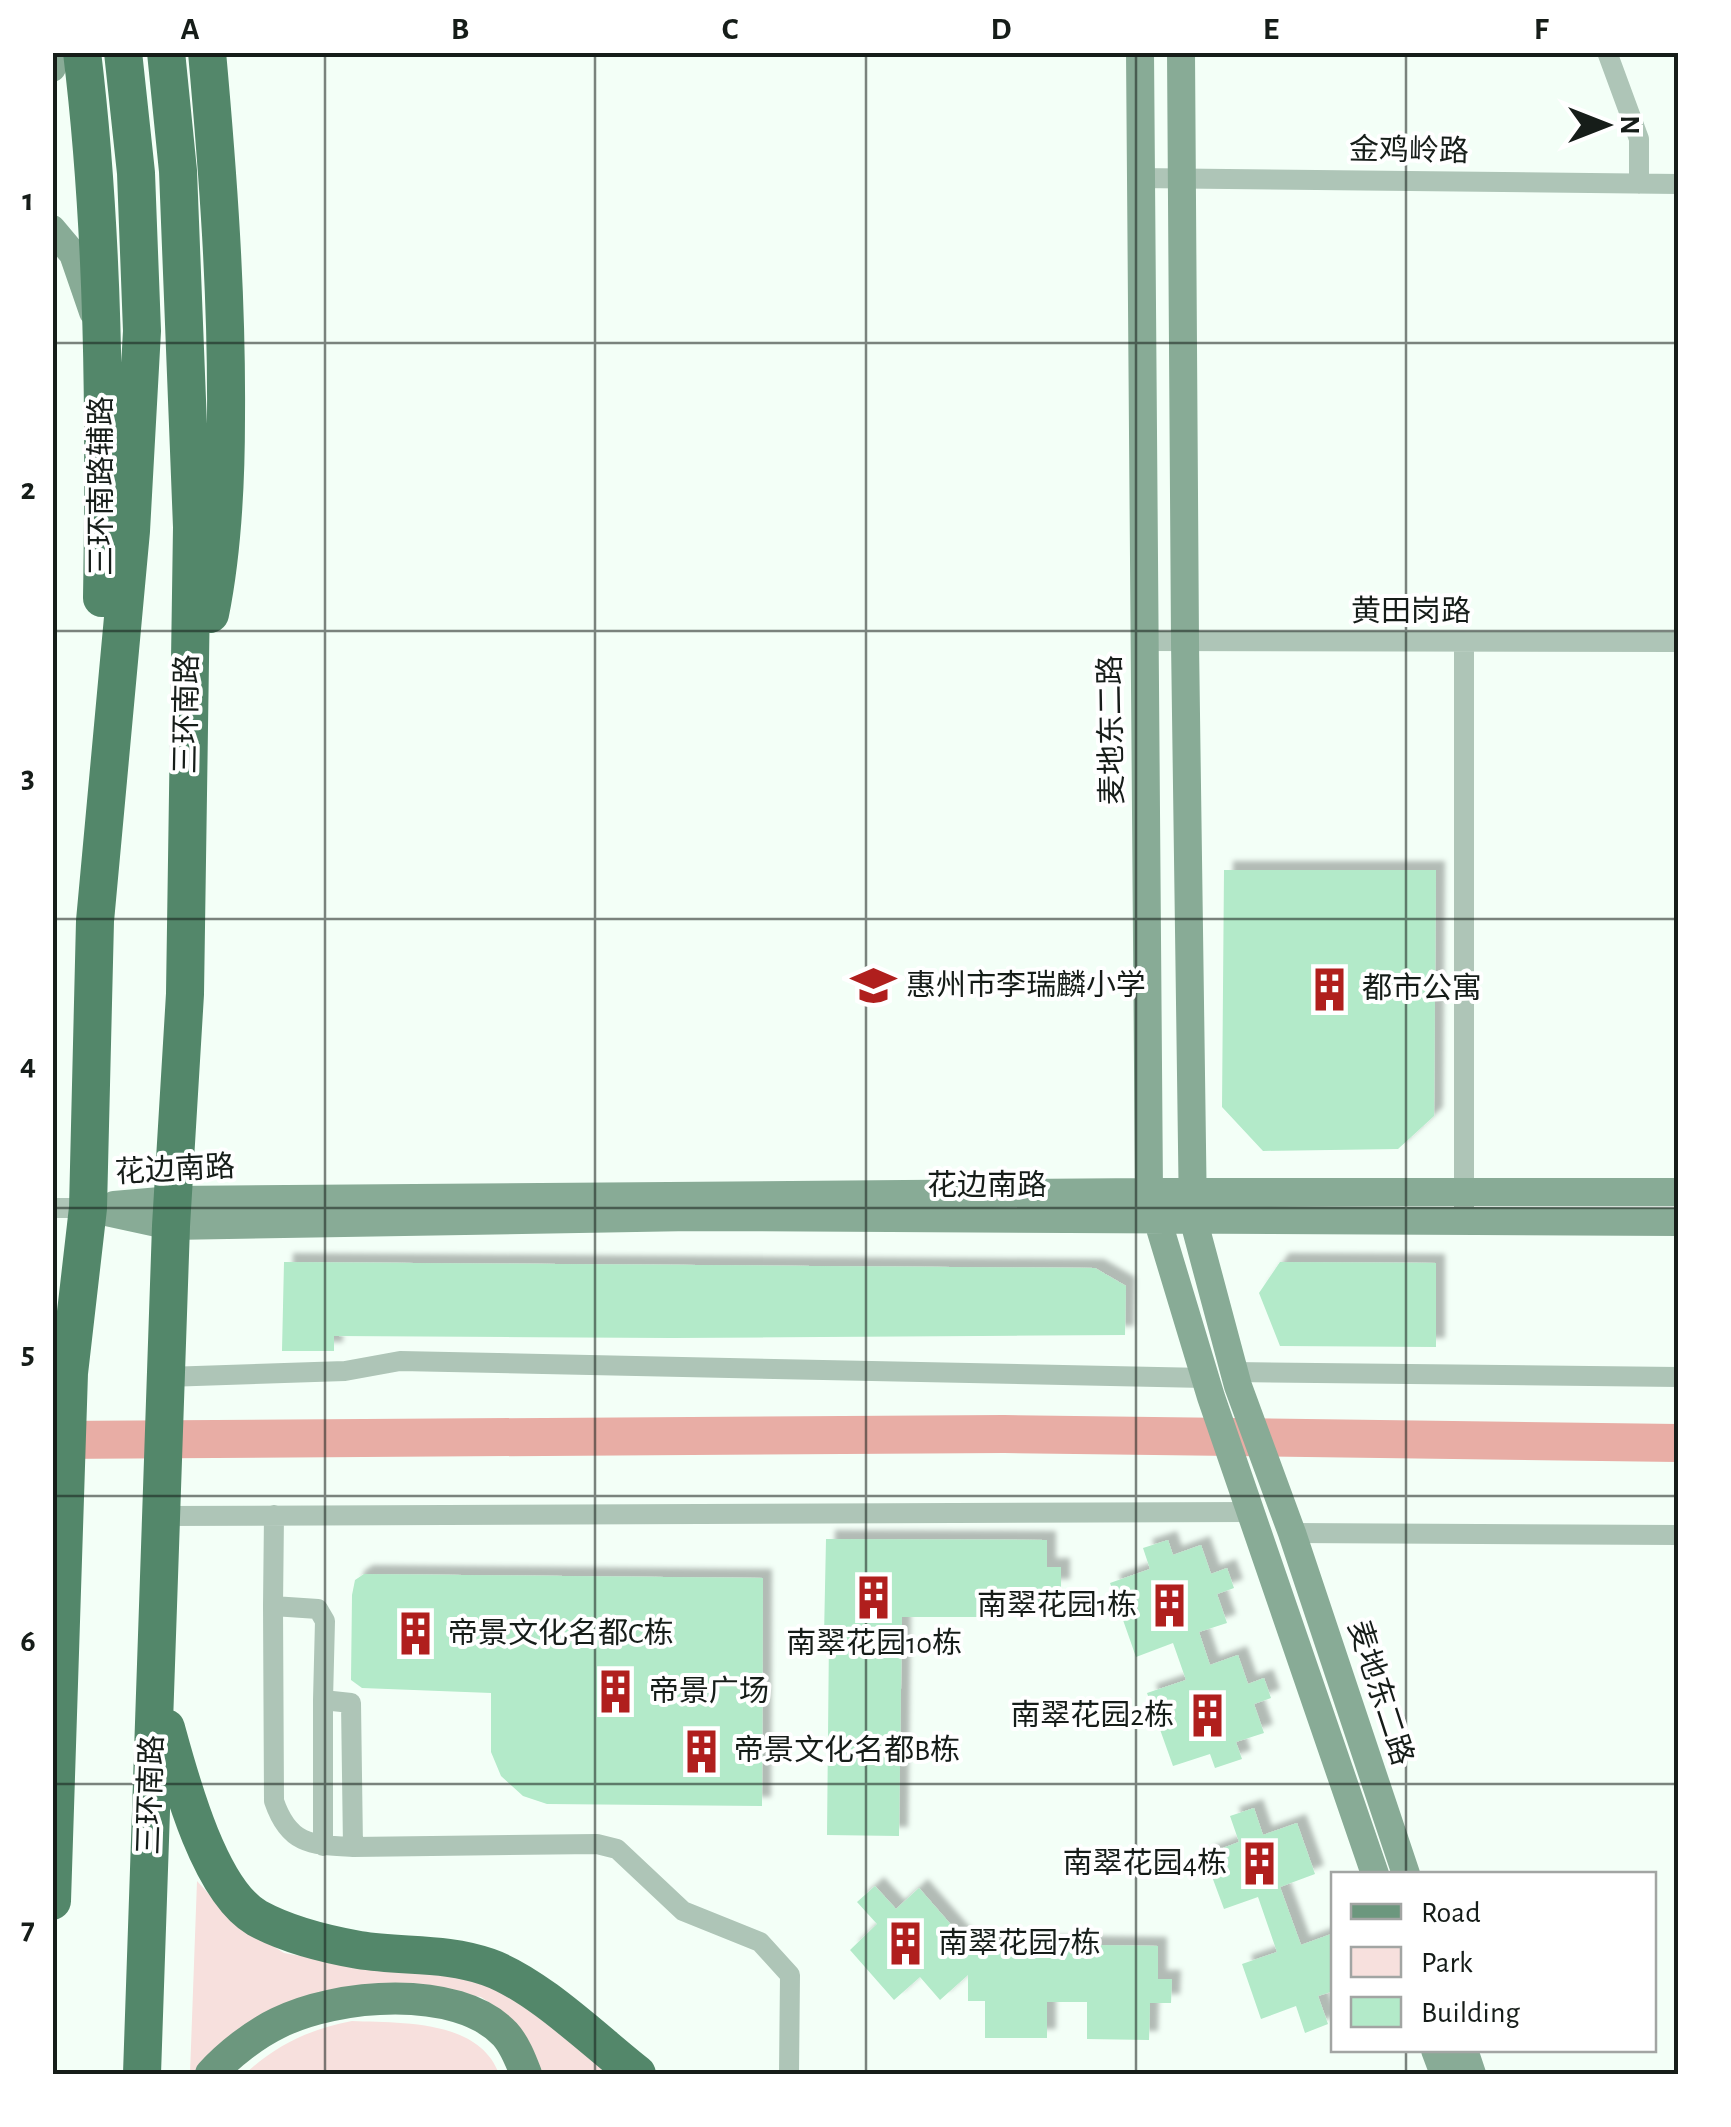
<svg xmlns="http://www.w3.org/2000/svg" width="1731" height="2127" font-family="'Alegreya Sans','Noto Sans SC',sans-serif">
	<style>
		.green { fill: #f7e0dd }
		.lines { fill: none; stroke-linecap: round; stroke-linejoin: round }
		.river { stroke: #e8ada5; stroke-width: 38 }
		.building { fill: #b3eac9; filter: url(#shadow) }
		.street { stroke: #aec5b7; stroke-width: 20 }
		.secondary { stroke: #88ab96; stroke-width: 28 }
		.primary { stroke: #6c977e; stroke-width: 32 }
		.highway { stroke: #53876a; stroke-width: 38 }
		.grid { fill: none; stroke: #161d19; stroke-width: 2.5; stroke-opacity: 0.55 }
		.labels { text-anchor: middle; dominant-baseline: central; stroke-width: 8; stroke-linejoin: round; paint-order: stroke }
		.street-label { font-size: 30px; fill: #161d19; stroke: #fff }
		.poi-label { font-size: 30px; fill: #161d19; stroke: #fff; text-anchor: start }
		.neatline { fill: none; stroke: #161d19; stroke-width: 4 }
		.grid-label { font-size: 32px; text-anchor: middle; font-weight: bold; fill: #161d19 }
	</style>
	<defs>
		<filter id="shadow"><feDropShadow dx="9" dy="-9" stdDeviation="2.5" flood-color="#0004"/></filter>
	</defs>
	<rect width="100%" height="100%" fill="#f3fff7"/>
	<!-- green -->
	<path class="green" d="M197 1881 218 1904 253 1933 284 1953 335 1962 474 1975 501 1985 613 2074H540L496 2007 481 1997 421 1988 213 2051 195 2074H190Z
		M352 2021C400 2023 479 2019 499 2074H245C276 2045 310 2029 352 2021Z"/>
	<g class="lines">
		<!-- river -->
		<path class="river" d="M52 1440 1004 1434 1678 1443"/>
	</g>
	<!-- building -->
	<path class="building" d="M1224 870H1436L1434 1116 1398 1149 1263 1151 1222 1107Z
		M284 1262 1095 1268 1126 1286 1125 1335 672 1338 334 1336V1351H282Z
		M1280 1262 1436 1263V1347L1280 1346 1259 1293Z
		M826 1539 1047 1540V1567H1061V1588H1048V1613H1006V1617H902L899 1836 827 1835 829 1636H824Z
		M1168 1540 1173 1555 1201 1545 1211 1574 1227 1568 1234 1588 1217 1594 1227 1623 1199 1632 1210 1665 1238 1655 1248 1684 1264 1678 1271 1698 1254 1704 1264 1733 1236 1742 1242 1759 1215 1768 1210 1754 1173 1766 1147 1693 1186 1680 1173 1643 1136 1657 1110 1583 1150 1569 1143 1548Z
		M364 1574 763 1578 762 1806 547 1804 523 1796 501 1776 491 1752V1693L362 1688 351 1680 352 1595 355 1580Z
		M1254 1808 1263 1835 1297 1823 1315 1874 1280 1887 1301 1945 1334 1933V1991L1318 1996 1328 2024 1305 2033 1296 2006 1261 2019 1242 1964 1277 1952 1258 1897 1224 1909 1204 1855 1239 1842 1230 1816Z
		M875 1886 896 1909 919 1888 967 1943 1158 1946V1979H1172L1171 2003H1150L1149 2040 1087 2039V2002H1047V2038H985V2001H968V1975L940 2000 920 1977 894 2000 850 1950 877 1924 857 1902Z"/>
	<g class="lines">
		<!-- street -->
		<path class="street" d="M1607 52 1639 139V184
			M1138 178 1678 184
			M1143 641 1678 642
			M1464 642V1220
			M52 1208H88
			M1234 1372 1678 1377
			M166 1377 345 1371 400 1361 1205 1378
			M274 1515 273 1606 318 1609 325 1621 323 1700 351 1703 353 1847 597 1844 617 1849 683 1911 760 1942 790 1975 789 2074
			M161 1516 1251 1512
			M1292 1533 1678 1535
			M273 1606 274 1801C289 1845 311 1845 353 1847
			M323 1846V1700"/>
		<!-- secondary -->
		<path class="secondary" d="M1140 52 1149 1192 1211 1397 1375 1874
			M1181 52 1185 642 1193 1218 1238 1386 1292 1533 1406 1874
			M52 68 59 52
			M52 229 73 254 93 312
			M114 1205 172 1200 1149 1192H1678
			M88 1208 171 1226 692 1217 1678 1222
			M1435 2050 1444 2074
			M1464 2050 1472 2074"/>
		<!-- primary -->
		<path class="primary" d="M211 2074C228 2055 255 2034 278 2023 336 1994 457 1983 505 2034 515 2045 521 2061 526 2074"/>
		<!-- highway -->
		<path class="highway" d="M82 52C104 233 105 417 102 598
			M207 52C218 174 227 295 226 417 226 483 223 550 210 614
			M166 1728C180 1779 209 1890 257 1918 288 1935 325 1944 359 1950 403 1957 446 1952 488 1967 537 1984 596 2042 637 2074
			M52 1901 69 1373 88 1208 95 921 131 531 142 331 136 173 123 52
			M142 2074 171 1226 185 994 192 527 178 171 166 52"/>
	</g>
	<!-- grid -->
	<path class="grid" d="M325 52V2074M595 52V2074M866 52V2074M1136 52V2074M1406 52V1874M52 343H1678M52 631H1678M52 919H1678M52 1208H1678M52 1496H1678M52 1784H1678M1406 2050V2074"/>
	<!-- icons -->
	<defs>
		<symbol id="school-bare" viewBox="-9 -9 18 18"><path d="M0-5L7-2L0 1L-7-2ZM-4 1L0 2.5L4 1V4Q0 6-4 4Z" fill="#b01f1d" stroke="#fff" stroke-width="2.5" paint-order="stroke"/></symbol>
		<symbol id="building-bare" viewBox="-9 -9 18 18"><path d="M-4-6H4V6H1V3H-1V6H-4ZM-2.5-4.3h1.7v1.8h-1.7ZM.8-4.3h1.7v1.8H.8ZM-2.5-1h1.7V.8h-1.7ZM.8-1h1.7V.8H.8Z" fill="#b01f1d" stroke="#fff" stroke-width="2.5" paint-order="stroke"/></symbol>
	</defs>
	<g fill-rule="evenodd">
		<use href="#school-bare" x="842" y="954" width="63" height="63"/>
		<use href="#building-bare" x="1298" y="958" width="63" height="63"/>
		<use href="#building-bare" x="842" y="1566" width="63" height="63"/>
		<use href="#building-bare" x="1138" y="1574" width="63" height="63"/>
		<use href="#building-bare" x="384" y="1602" width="63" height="63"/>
		<use href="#building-bare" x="584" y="1660" width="63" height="63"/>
		<use href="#building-bare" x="1176" y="1684" width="63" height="63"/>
		<use href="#building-bare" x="670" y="1720" width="63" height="63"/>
		<use href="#building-bare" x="1228" y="1832" width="63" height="63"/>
		<use href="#building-bare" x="874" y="1912" width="63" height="63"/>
	</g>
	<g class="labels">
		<!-- street labels -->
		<g class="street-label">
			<text transform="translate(1409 151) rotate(1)">金鸡岭路</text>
			<text transform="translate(102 486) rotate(-90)">三环南路辅路</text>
			<text x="1411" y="612">黄田岗路</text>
			<text transform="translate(187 714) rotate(-89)">三环南路</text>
			<text transform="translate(1112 730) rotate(-91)">麦地东二路</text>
			<text transform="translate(175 1170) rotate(-3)">花边南路</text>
			<text x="987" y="1186">花边南路</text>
			<text transform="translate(1380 1693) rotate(72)">麦地东二路</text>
			<text transform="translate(151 1795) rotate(-88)">三环南路</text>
		</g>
		<!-- poi labels -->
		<g class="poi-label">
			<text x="906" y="986">惠州市李瑞麟小学</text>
			<text x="1362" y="989">都市公寓</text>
			<text x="1137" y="1606" text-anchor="end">南翠花园1栋</text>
			<text x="448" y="1634">帝景文化名都C栋</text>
			<text x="874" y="1644" text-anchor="middle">南翠花园10栋</text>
			<text x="649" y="1692">帝景广场</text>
			<text x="1174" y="1716" text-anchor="end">南翠花园2栋</text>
			<text x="734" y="1751">帝景文化名都B栋</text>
			<text x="1227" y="1864" text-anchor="end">南翠花园4栋</text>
			<text x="938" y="1944">南翠花园7栋</text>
		</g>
	</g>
	<!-- border -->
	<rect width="1731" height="2127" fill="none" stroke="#ffffff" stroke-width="110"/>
	<!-- legend -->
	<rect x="1331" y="1872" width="325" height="180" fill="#ffffff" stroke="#a2a5a3" stroke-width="2.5"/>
	<rect x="1351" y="1904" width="50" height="15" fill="#6c977e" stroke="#a2a5a3" stroke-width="2.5"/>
	<text x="1421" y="1922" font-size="30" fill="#161d19">Road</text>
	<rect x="1351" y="1947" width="50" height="30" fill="#f7e0dd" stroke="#a2a5a3" stroke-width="2.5"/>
	<text x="1421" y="1972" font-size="30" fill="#161d19">Park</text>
	<rect x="1351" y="1997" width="50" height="30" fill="#b3eac9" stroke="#a2a5a3" stroke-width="2.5"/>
	<text x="1421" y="2022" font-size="30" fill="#161d19">Building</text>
	<!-- north arrow -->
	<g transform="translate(1606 125) rotate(90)" stroke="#ffffff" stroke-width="8" paint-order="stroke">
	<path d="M0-8L18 38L0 25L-18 38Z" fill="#161d19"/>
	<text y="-15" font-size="28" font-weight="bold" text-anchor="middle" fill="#161d19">N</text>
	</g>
	<rect x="55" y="55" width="1621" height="2017" class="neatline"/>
	<g class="grid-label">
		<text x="190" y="39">A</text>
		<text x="460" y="39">B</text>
		<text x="730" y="39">C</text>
		<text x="1001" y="39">D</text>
		<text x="1271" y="39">E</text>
		<text x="1541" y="39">F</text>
		<text x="28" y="210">1</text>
		<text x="28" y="499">2</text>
		<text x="28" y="787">3</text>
		<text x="28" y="1075">4</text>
		<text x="28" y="1363">5</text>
		<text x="28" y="1651">6</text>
		<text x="28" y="1939">7</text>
	</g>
</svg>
